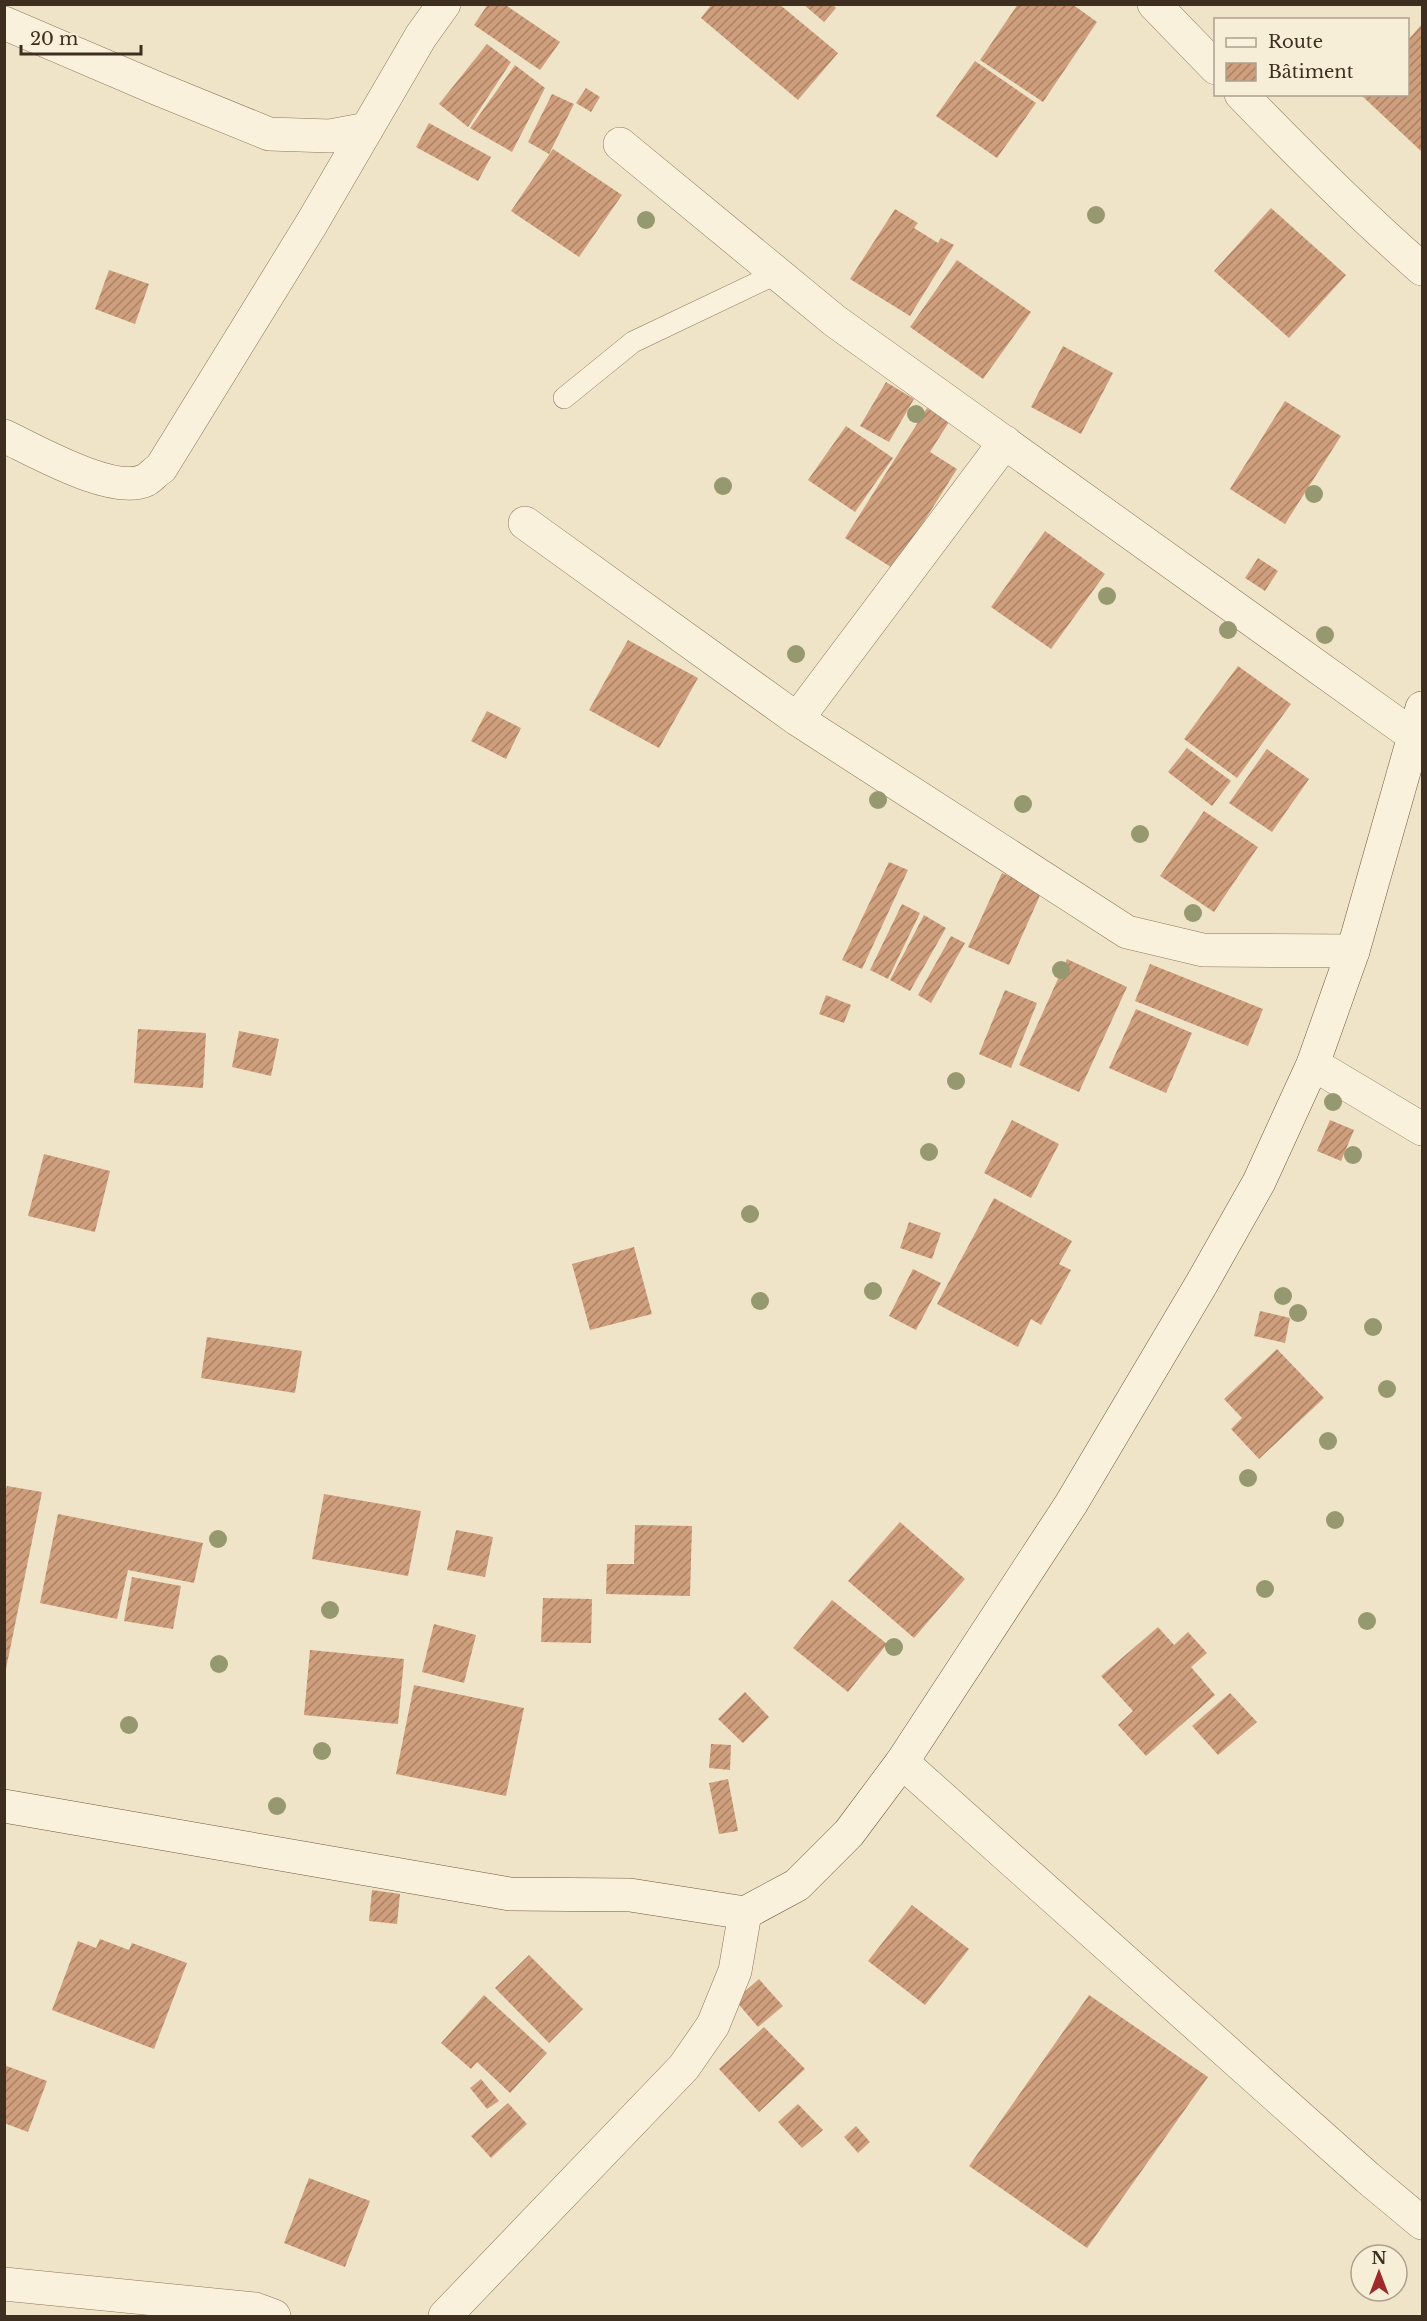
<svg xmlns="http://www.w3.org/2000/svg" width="1427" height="2321" font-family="'Libre Baskerville',serif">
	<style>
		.building { fill: url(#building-hatch) }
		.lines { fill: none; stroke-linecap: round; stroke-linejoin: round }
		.service-casing { stroke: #8d765c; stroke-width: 22 }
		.minor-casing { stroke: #8d765c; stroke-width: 34 }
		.secondary-casing { stroke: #6f573f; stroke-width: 34 }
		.service { stroke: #faf1dc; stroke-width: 21 }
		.minor { stroke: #faf1dc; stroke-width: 33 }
		.secondary { stroke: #faf1dc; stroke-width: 33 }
		.tree { fill: #96986f }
	</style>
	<defs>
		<pattern id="building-hatch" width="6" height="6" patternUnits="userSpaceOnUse" patternTransform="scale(1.5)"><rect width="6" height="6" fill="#cf9f7d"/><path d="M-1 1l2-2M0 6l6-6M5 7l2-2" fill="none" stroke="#a98266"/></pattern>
	</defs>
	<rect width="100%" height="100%" fill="#f0e4c8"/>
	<!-- building -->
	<path class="building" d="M488 4H504L560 42 540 70 474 25Z
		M712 4H779L838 53 798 100 701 18Z
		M803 4H832L836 8 824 22Z
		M1018 4H1072L1097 22 1043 102 980 60Z
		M1422 24V152L1360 94H1408V40Z
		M487 44 511 62 468 127 439 104Z
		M975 61 1036 103 997 158 936 116Z
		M515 65 545 88 512 152 470 128Z
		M586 88 600 97 591 112 576 103Z
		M552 94 574 104 549 154 528 142Z
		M429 123 491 157 478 181 416 147Z
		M553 149 622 195 579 257 511 211Z
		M1271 208 1346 275 1289 338 1214 271Z
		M895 209 918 223 914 228 938 243 941 238 954 245 910 316 850 279Z
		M957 260 1031 312 983 379 910 327Z
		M109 270 149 284 135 324 95 309Z
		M1063 346 1113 373 1081 434 1031 407Z
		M886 382 914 399 889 442 860 426Z
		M1285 401 1341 436 1285 524 1230 489Z
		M927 408 949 422 930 452 957 469 894 569 845 538Z
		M846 426 893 458 855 512 808 480Z
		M1045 531 1105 574 1051 649 991 607Z
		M1258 558 1278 571 1265 591 1245 578Z
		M628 640 698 678 659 748 589 710Z
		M1238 666 1291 704 1237 778 1184 739Z
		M487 711 521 728 506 759 471 741Z
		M1187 748 1231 781 1212 806 1168 772Z
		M1267 749 1309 779 1272 832 1229 803Z
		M1204 811 1258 847 1214 912 1160 876Z
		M889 862 908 870 862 969 842 960Z
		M1002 873 1042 891 1009 965 968 947Z
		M902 904 920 913 888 979 870 970Z
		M924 915 946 928 910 991 890 980Z
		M951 936 965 943 931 1003 918 995Z
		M1067 959 1127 987 1079 1092 1019 1065Z
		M1150 964 1263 1009 1248 1046 1135 1001Z
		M1005 990 1037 1003 1011 1068 979 1054Z
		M826 995 851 1005 844 1023 819 1014Z
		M1136 1009 1192 1033 1166 1093 1109 1068Z
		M138 1029 206 1033 203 1088 134 1083Z
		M239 1031 279 1039 271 1076 232 1067Z
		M1012 1120 1059 1144 1031 1198 984 1173Z
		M1330 1120 1354 1130 1341 1161 1317 1151Z
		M44 1154 110 1171 95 1232 28 1216Z
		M994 1198 1072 1241 1059 1264 1071 1270 1041 1325 1031 1319 1018 1347 937 1304Z
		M909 1222 941 1233 932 1259 900 1248Z
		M634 1247 652 1314 590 1330 572 1264Z
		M913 1269 941 1283 916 1330 889 1316Z
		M1260 1311 1290 1318 1285 1343 1254 1336Z
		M207 1337 302 1351 295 1393 201 1378Z
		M1277 1349 1324 1398 1259 1459 1231 1429 1242 1418 1224 1399Z
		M7 1486 42 1492 6 1669 4 1497Z
		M324 1494 421 1511 408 1576 312 1559Z
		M58 1514 203 1543 194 1583 128 1570 117 1619 40 1603Z
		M900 1522 965 1579 914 1638 848 1581Z
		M635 1525 692 1526 690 1596 606 1594 607 1564H634Z
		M456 1530 493 1537 485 1577 447 1570Z
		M132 1577 181 1586 173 1629 124 1621Z
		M543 1598 592 1599 591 1643 541 1642Z
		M832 1600 887 1644 848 1692 793 1648Z
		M434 1624 476 1635 464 1683 422 1672Z
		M1158 1627 1174 1645 1188 1632 1207 1653 1191 1667 1215 1695 1146 1756 1118 1725 1133 1711 1101 1676Z
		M310 1650 404 1659 398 1724 304 1715Z
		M414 1685 524 1708 506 1796 396 1774Z
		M745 1692 769 1717 743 1743 718 1719Z
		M1230 1693 1257 1722 1218 1755 1192 1726Z
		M711 1744 731 1745 730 1770 709 1768Z
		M728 1779 738 1831 719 1834 709 1783Z
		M372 1890 400 1894 397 1924 369 1921Z
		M912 1905 969 1949 925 2005 868 1961Z
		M100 1939 129 1950 132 1943 187 1963 154 2049 52 2010 78 1941 96 1948Z
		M529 1955 583 2009 549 2043 495 1988Z
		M759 1979 783 2006 758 2027 735 2000Z
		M484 1995 547 2053 510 2093 477 2062 471 2069 441 2043Z
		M1089 1995 1208 2077 1087 2248 969 2166Z
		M764 2027 805 2069 759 2112 719 2069Z
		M4 2065 47 2081 28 2132 4 2123Z
		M481 2079 499 2101 487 2109 470 2088Z
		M508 2103 527 2124 491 2158 471 2136Z
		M798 2104 823 2130 802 2148 778 2122Z
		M856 2126 870 2142 858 2153 844 2137Z
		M309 2178 370 2201 345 2267 284 2243Z"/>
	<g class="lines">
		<defs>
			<path id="service" d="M564 398 633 342 778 273"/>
			<path id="minor" d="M1154 4 1216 68
				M4 23 156 88 269 134 330 136 367 129
				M1241 94C1300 155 1359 214 1422 269
				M620 144 835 321 1414 736
				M4 436C36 451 114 496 146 480 151 477 156 471 161 468L312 223 421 36 444 4
				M525 523 797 719 1127 932 1203 950 1353 951
				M797 719 1005 442
				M1313 1064 1422 1129
				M902 1762 1368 2178 1422 2223
				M4 2284 255 2309 274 2316
				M445 2316 684 2067 713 2025 735 1971 745 1913"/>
			<path id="secondary" d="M4 1806 510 1894 630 1895 745 1913 797 1885 849 1833 902 1762 1071 1504 1202 1283 1259 1182 1313 1064 1353 951 1422 708"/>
		</defs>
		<!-- service casing -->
		<use href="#service" class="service-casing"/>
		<!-- minor casing -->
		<use href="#minor" class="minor-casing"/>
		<!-- secondary casing -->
		<use href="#secondary" class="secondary-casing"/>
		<!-- service -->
		<use href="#service" class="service"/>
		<!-- minor -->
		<use href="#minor" class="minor"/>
		<!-- secondary -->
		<use href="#secondary" class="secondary"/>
	</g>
	<!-- trees -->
	<g class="tree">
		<circle cx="1096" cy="215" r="9"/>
		<circle cx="646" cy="220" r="9"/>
		<circle cx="916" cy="414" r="9"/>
		<circle cx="723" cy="486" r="9"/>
		<circle cx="1314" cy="494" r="9"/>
		<circle cx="1107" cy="596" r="9"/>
		<circle cx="1228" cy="630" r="9"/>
		<circle cx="1325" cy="635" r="9"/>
		<circle cx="796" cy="654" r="9"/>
		<circle cx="878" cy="800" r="9"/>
		<circle cx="1023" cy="804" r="9"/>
		<circle cx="1140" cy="834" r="9"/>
		<circle cx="1193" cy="913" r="9"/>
		<circle cx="1061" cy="970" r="9"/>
		<circle cx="956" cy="1081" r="9"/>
		<circle cx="1333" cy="1102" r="9"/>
		<circle cx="929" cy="1152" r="9"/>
		<circle cx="1353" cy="1155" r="9"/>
		<circle cx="750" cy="1214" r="9"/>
		<circle cx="873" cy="1291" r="9"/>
		<circle cx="1283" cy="1296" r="9"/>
		<circle cx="760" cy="1301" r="9"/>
		<circle cx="1298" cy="1313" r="9"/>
		<circle cx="1373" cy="1327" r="9"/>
		<circle cx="1387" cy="1389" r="9"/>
		<circle cx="1328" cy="1441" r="9"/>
		<circle cx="1248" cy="1478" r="9"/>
		<circle cx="1335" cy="1520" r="9"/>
		<circle cx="218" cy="1539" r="9"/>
		<circle cx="1265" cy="1589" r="9"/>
		<circle cx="330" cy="1610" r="9"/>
		<circle cx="1367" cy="1621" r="9"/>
		<circle cx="894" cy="1647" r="9"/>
		<circle cx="219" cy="1664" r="9"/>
		<circle cx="129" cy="1725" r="9"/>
		<circle cx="322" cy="1751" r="9"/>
		<circle cx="277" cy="1806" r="9"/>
	</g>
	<!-- border -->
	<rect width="1427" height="2321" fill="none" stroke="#3d2e20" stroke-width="12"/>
	<!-- legend -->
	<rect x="1214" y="18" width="195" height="78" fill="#f7eed8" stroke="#ada18e" stroke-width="1.5"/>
	<rect x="1226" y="38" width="30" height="9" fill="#faf1dc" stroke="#ada18e" stroke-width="1.5"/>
	<text x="1268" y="48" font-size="18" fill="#3d2e20">Route</text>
	<rect x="1226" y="63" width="30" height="18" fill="url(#building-hatch)" stroke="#ada18e" stroke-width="1.5"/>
	<text x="1268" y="78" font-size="18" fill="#3d2e20">Bâtiment</text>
	<!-- north arrow -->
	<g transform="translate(1379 2273)"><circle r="28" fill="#f7eed8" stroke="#ada18e" stroke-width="1.5"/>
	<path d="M0-4.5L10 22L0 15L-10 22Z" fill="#9e2a2b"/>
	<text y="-9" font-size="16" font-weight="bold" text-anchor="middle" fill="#3d2e20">N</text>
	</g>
	<!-- scale -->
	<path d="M21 45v9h120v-9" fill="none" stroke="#3d2e20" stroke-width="3"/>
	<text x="30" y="45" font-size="18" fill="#3d2e20" stroke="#f7eed8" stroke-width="4.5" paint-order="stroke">20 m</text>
</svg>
